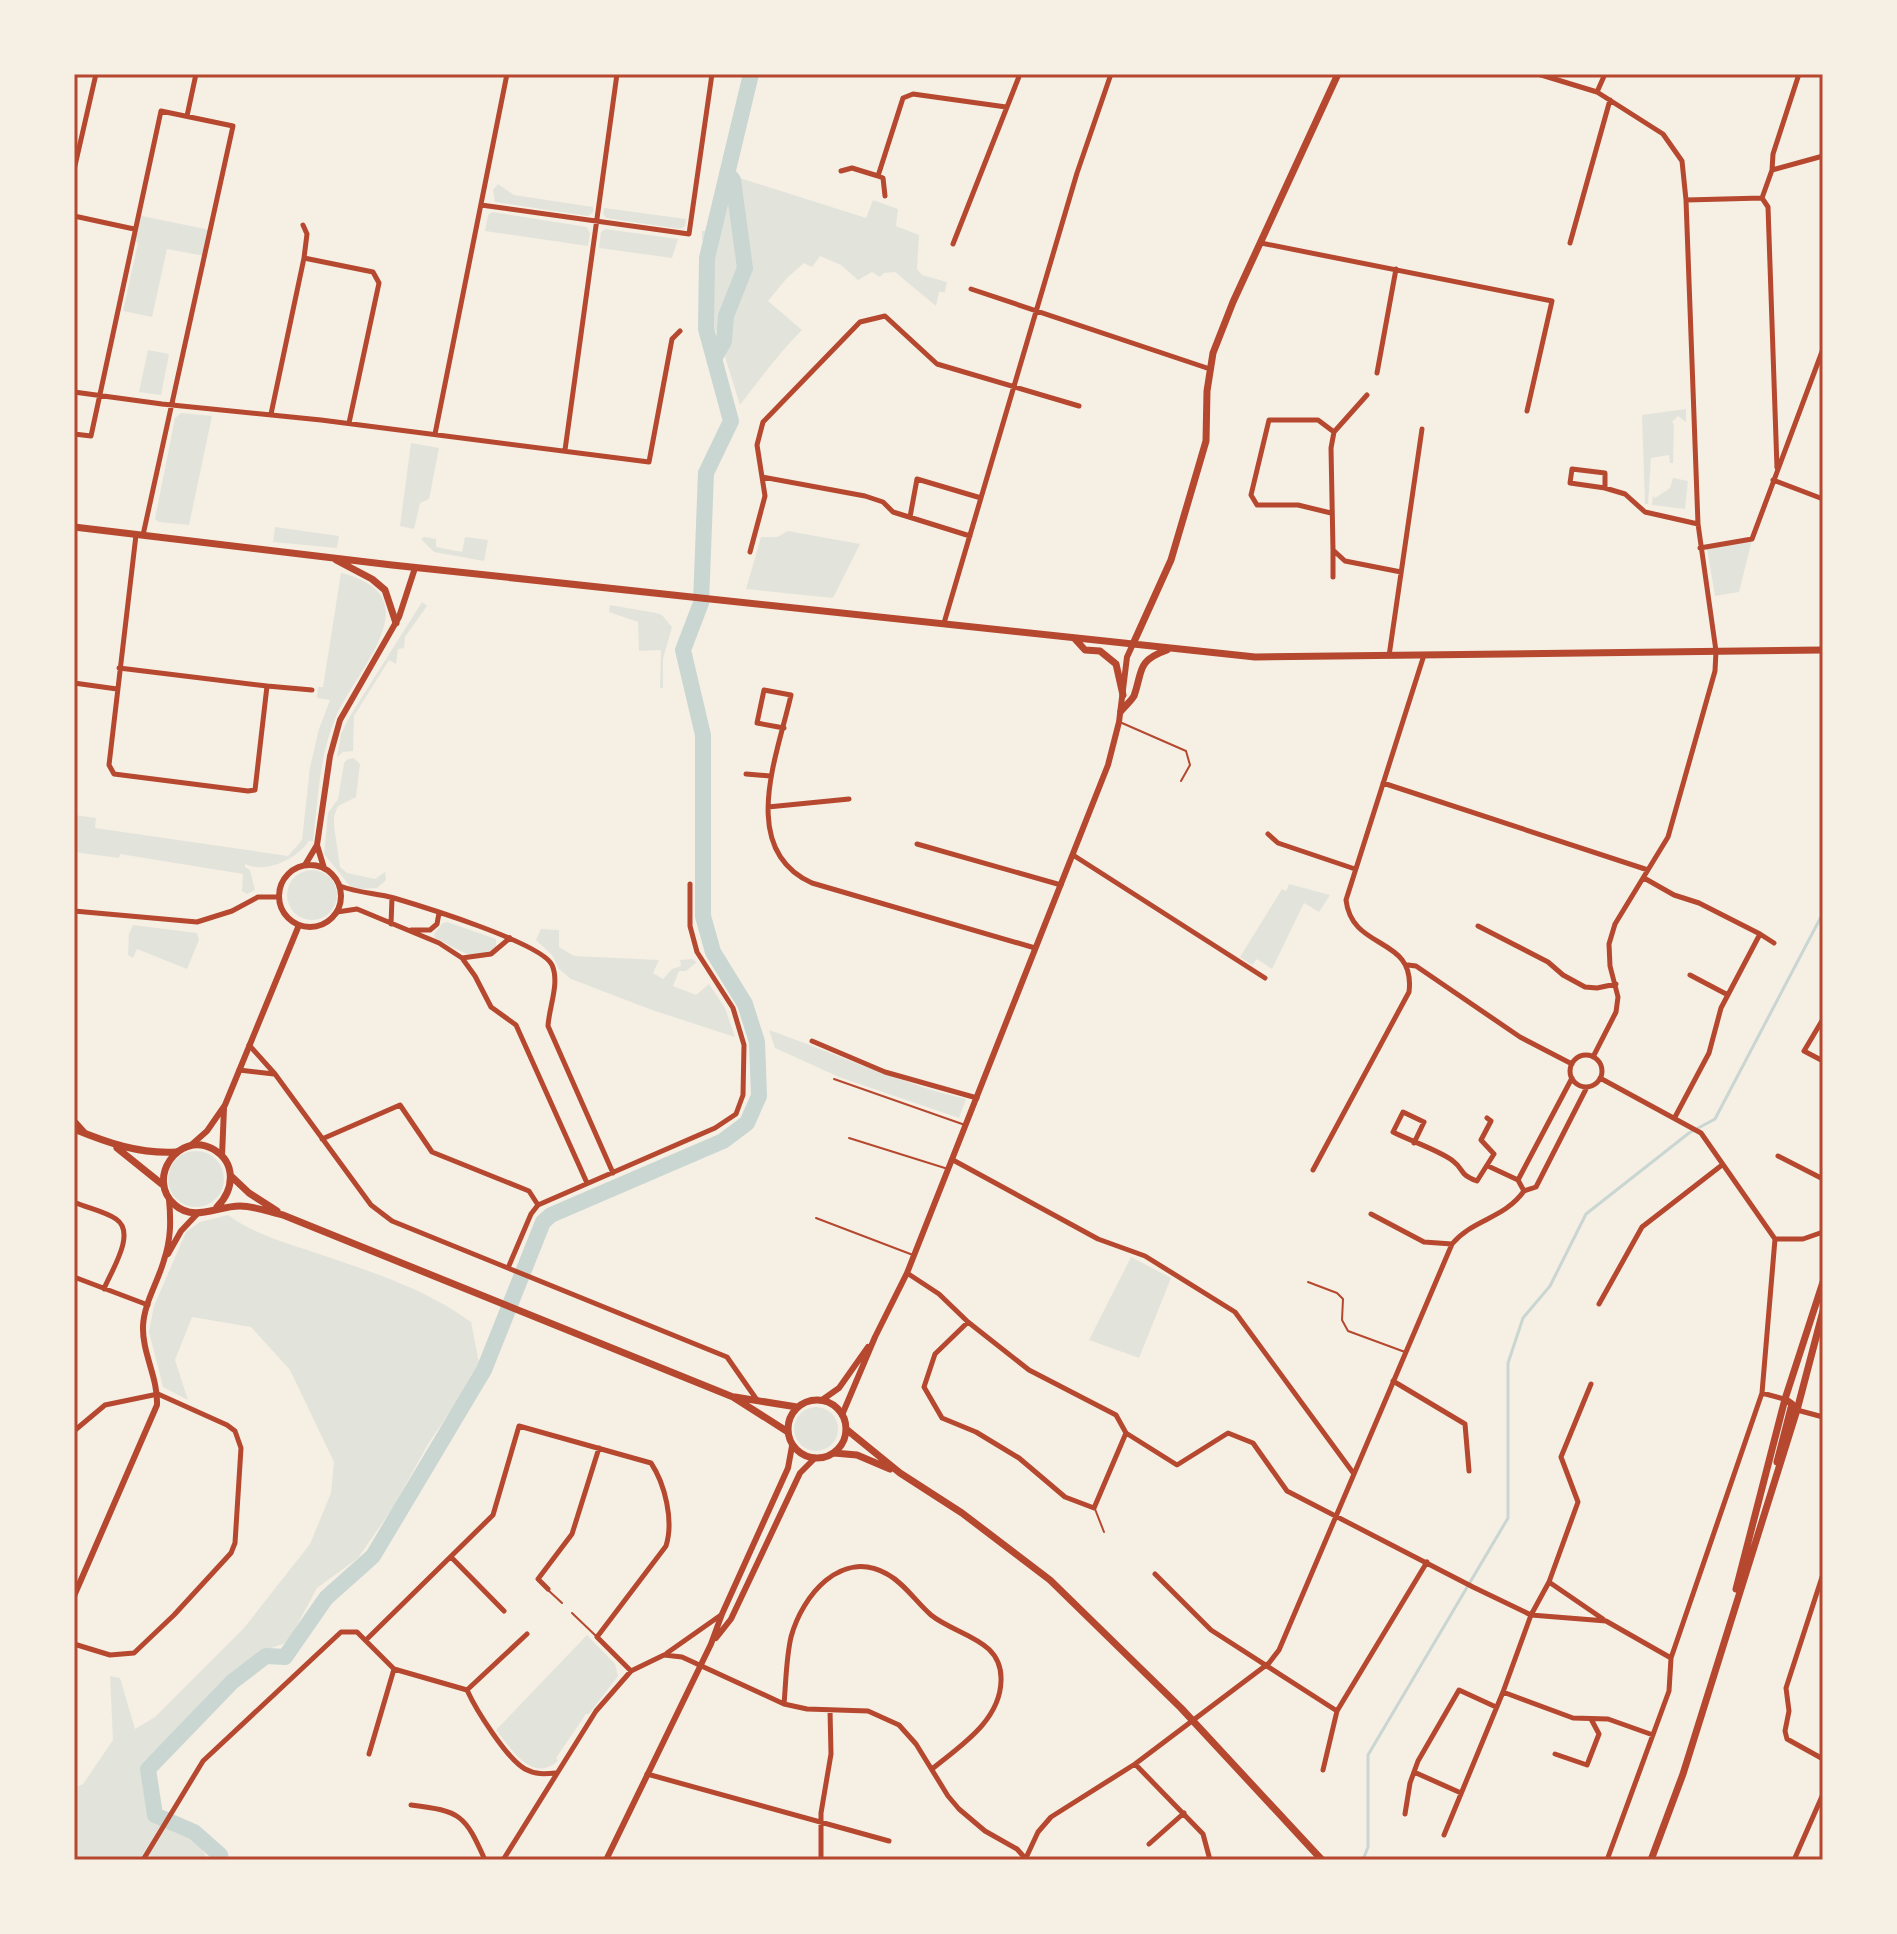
<svg xmlns="http://www.w3.org/2000/svg" width="1897" height="1934" font-family="'Archivo Narrow',sans-serif">
	<style>
		.green { fill: #e2e4dc }
		.lines { fill: none; stroke-linecap: round; stroke-linejoin: round }
		.stream { stroke: #c9d6d2; stroke-width: 3 }
		.river { stroke: #c9d6d2; stroke-width: 16 }
		.service { stroke: #b5482f; stroke-width: 2 }
		.minor { stroke: #b5482f; stroke-width: 5 }
		.tertiary { stroke: #b5482f; stroke-width: 6 }
		.secondary { stroke: #b5482f; stroke-width: 7 }
		.primary { stroke: #b5482f; stroke-width: 7 }
		.neatline { fill: none; stroke: #b5482f; stroke-width: 3 }
	</style>
	<rect width="100%" height="100%" fill="#f6efe4"/>
	<!-- green -->
	<path class="green" d="M724 173 866 218 873 200 898 209 896 226 919 235 917 269 922 275 947 282 945 292H939L936 306 895 272 884 273 880 277 872 272 858 280 841 265 820 256 812 267 804 263 787 278 768 301 802 330C779 353 760 379 740 405L717 331 707 329 708 244 702 240V231H709Z
		M498 184 514 195 593 207V212L588 216 495 202 493 190Z
		M604 208 686 219 685 226 680 229 606 218 603 214Z
		M492 212 587 227 590 233 588 246 485 231 488 215Z
		M137 215 210 230 205 256 167 249 152 317 123 311 138 243 132 241Z
		M605 229 678 239 672 258 599 248 601 232Z
		M148 350 169 354 161 395 139 392Z
		M1686 409V422L1678 416 1672 422 1674 425 1673 463H1670L1669 455 1651 458 1648 504H1645L1642 415Z
		M181 413 212 416 189 525 159 522 155 519 175 418Z
		M411 443 439 448 429 499 420 503 414 529 400 526Z
		M1673 478 1688 481 1685 509 1652 505 1653 496 1655 498 1670 488Z
		M275 527 339 536 337 548 273 542Z
		M788 531 860 544 833 598 746 589 761 537H777Z
		M424 537 436 539V547L462 552 465 537 488 540 484 561 434 552 421 539Z
		M1752 540 1739 592 1715 596 1707 548Z
		M341 573C435 596 355 670 335 719 319 757 318 801 313 841H309C297 859 266 874 245 864V867L250 870 255 890 247 894 242 891 243 874 120 854 119 858 74 852V815L96 818 95 828 288 856 302 840 310 767 319 729 330 700 317 698 318 687H323Z
		M422 602 427 606 405 637 404 648 398 649 396 664 389 660 354 716 353 751 343 752 337 757 341 734 350 716Z
		M610 605 656 613 662 615 672 627 663 659V688H660L661 650 639 651 638 622 609 612Z
		M354 758 360 764 356 797 338 806 334 816V826L340 867 347 873 375 879 385 872 386 880 377 888 360 889 350 886 324 854 328 813 338 799 344 763 348 759Z
		M287 895a25 25 0 1 1 50 0a25 25 0 1 1-50 0Z
		M1289 884 1330 895 1319 912 1304 903 1272 969 1257 959 1252 965 1240 957 1282 889 1286 891Z
		M447 922 496 939V947C474 967 455 946 435 938L434 934 443 923Z
		M133 925 197 933 199 940 187 969 137 949 133 958 128 955 129 934Z
		M541 929 559 930V947L574 956 659 960 653 973 663 979 672 969 681 966 680 960 692 959 697 962 686 971H679L673 986 696 995 709 984 725 1008 735 1037 652 1010 571 979 559 969 552 955 536 940Z
		M769 1030C835 1053 898 1083 966 1099L959 1118 839 1077 775 1048Z
		M168 1179a28 28 0 1 1 56 0a28 28 0 1 1-56 0Z
		M228 1215C254 1234 283 1242 313 1252 366 1270 425 1288 471 1322L480 1368 428 1444 394 1506 358 1558 317 1588 288 1642 260 1652 143 1762 153 1818 199 1844 208 1860H74V1788L83 1784 113 1740 110 1676 120 1678 135 1729 155 1717 244 1628 310 1544 331 1493 334 1462 290 1370 251 1327 192 1317 175 1360 188 1400 163 1387 149 1332 154 1306 186 1232 200 1222Z
		M1131 1257 1171 1278 1139 1358 1089 1340Z
		M794 1429a22 22 0 1 1 44 0a22 22 0 1 1-44 0Z
		M587 1635 615 1664 618 1676 589 1714H586L556 1758 558 1761C531 1784 512 1749 496 1730Z"/>
	<g class="lines">
		<!-- stream -->
		<path class="stream" d="M1363 1860 1368 1847V1755L1508 1518V1363L1523 1318 1550 1286 1586 1214 1689 1133 1715 1119 1823 913"/>
		<!-- river -->
		<path class="river" d="M715 357 724 341 726 316 745 268 733 180 727 173
			M221 1860 220 1855 194 1832 155 1815 148 1769 232 1682 266 1656 285 1657 326 1598 373 1556 484 1370 543 1222 551 1215 723 1141 747 1123 759 1096 757 1042 745 1004 713 952 703 916V735L683 650 701 603 706 473 731 421 706 329 707 258 751 74"/>
		<!-- service -->
		<path class="service" d="M1122 723 1186 751 1190 765 1181 781
			M834 1079 965 1125
			M849 1138 948 1169
			M816 1218 913 1255
			M1308 1282 1337 1293 1343 1299 1342 1320 1348 1331 1405 1352
			M1095 1509 1104 1532
			M548 1590 562 1603
			M572 1613 596 1636"/>
		<!-- minor -->
		<path class="minor" d="M1538 74 1597 92 1663 134 1682 161 1686 200 1698 524 1716 651 1715 671 1668 837 1615 924 1609 944 1610 966 1618 997 1616 1012 1593 1057
			M1597 92 1605 74
			M187 116 196 74
			M74 170 96 74
			M1772 170 1823 156
			M841 171 852 168 878 176
			M885 196 883 178 878 176 903 98 913 94 1006 107
			M1686 200 1762 198
			M481 205 689 234 712 74
			M74 216 134 229
			M303 225 307 234 304 258
			M1261 243 1552 301 1527 411
			M1570 243 1610 100
			M953 244 1020 74
			M971 289 1210 369
			M1377 373 1396 269
			M74 392 162 404 321 420 649 462 672 339 680 331
			M1367 395 1334 432 1331 448 1333 550 1345 561 1401 572
			M271 414 304 258 373 272 379 283 349 423
			M74 434 91 436 161 111 233 126 143 535
			M435 434 507 74
			M565 450 617 74
			M1777 468 1768 207 1762 198 1772 170 1773 154 1799 74
			M762 477 865 496 883 502 893 512 970 536
			M1773 480 1823 499
			M1605 488V473L1572 469 1570 483 1605 488 1625 494 1645 512 1698 524
			M1331 513 1298 505H1257L1251 495 1269 420H1318L1334 432
			M910 517 917 479 981 498
			M1700 548 1752 539 1823 349
			M1333 551V577
			M750 552 765 496 757 445 763 422 860 322 885 316 937 364 1079 406
			M944 623 1077 173 1111 74
			M1389 656 1422 429
			M119 668 267 686 255 790 248 791 114 774 109 765 136 535
			M74 683 117 689
			M267 686 312 690
			M784 728 757 723 764 690 791 695C778 754 737 849 812 883L1035 948
			M746 774 770 776
			M1383 783 1648 870
			M768 807 849 799
			M1268 834 1278 843 1355 869
			M917 844 1061 885
			M1073 855 1265 978
			M1644 878 1674 895 1699 903 1760 934 1721 1008 1709 1053 1675 1117
			M340 886C358 893 376 893 394 898 421 906 542 943 552 965 560 983 549 1007 548 1026L613 1173
			M74 911 197 922 232 911 258 897H279
			M337 912 357 909 439 943 462 958 475 976 491 1007 516 1025 587 1183
			M391 924 392 898
			M1478 926 1548 962 1563 975 1585 987 1597 988 1616 984
			M411 930H430L437 924 439 913
			M1760 934 1774 943
			M462 958 491 954 510 938
			M1408 965 1416 966 1520 1037 1572 1064
			M1690 975 1728 995
			M1823 1019 1804 1051 1823 1061
			M812 1041 885 1072 977 1098
			M249 1045 275 1074 371 1205 392 1221 727 1357 757 1400
			M1570 1071a16 16 0 1 1 32 0a16 16 0 1 1-32 0Z
			M239 1070 274 1074
			M1572 1078 1518 1180 1524 1191 1536 1187 1587 1087
			M1600 1078 1701 1133 1775 1239 1762 1393 1671 1658 1669 1691 1607 1860
			M74 1120 84 1131
			M322 1139 400 1105 432 1152 529 1191 538 1205
			M1414 1143 1424 1122 1403 1112 1393 1132C1408 1140 1441 1151 1453 1161 1465 1170 1458 1174 1477 1181L1494 1154 1481 1140 1491 1121 1487 1118
			M1778 1156 1823 1179
			M953 1160 1098 1239 1145 1256 1235 1312 1354 1474 1279 1650 1269 1663 1135 1764 1051 1817 1038 1832 1025 1860
			M1488 1166 1518 1180
			M1313 1170 1409 992C1416 935 1352 952 1346 900L1424 655
			M74 1202C87 1208 104 1211 116 1219 137 1233 111 1271 104 1289
			M1371 1214 1424 1242 1452 1244
			M1775 1239H1803L1823 1232
			M508 1268 531 1214 538 1205 715 1128 736 1114 743 1095 744 1045 733 1008 697 952 690 926V884
			M907 1273 939 1294 968 1322 1029 1370 1116 1415 1126 1433 1177 1465 1228 1433 1253 1443 1287 1491 1473 1587 1531 1615 1606 1621 1671 1658
			M74 1277 148 1305
			M1599 1304 1642 1227 1722 1165
			M968 1322 935 1354 924 1387 942 1418 976 1432 1019 1458 1065 1497 1094 1508 1126 1433
			M1393 1381 1465 1424 1469 1471
			M1762 1393 1784 1399
			M1797 1410 1823 1417
			M74 1431 105 1405 158 1394 227 1425 235 1431 241 1448 235 1543 231 1553 174 1615 134 1653 110 1655 74 1644
			M1354 1474 1452 1244C1473 1219 1504 1219 1524 1191
			M451 1557 504 1611
			M1155 1574 1211 1630 1337 1711
			M1823 1574 1786 1688 1789 1711 1785 1731 1787 1739 1823 1759
			M1549 1582 1578 1502 1561 1457 1591 1384
			M548 1589 538 1579 572 1534 599 1448
			M366 1640 493 1515 519 1426 651 1463C665 1484 674 1521 666 1546L597 1637 631 1671
			M667 1653 721 1615
			M467 1690 527 1634
			M1503 1692 1573 1718 1608 1719 1653 1735
			M784 1704C786 1682 786 1659 791 1637 802 1596 841 1548 887 1574 904 1583 916 1602 931 1615 957 1636 1003 1639 1001 1681 1000 1721 960 1746 932 1769
			M369 1754 394 1669
			M1555 1754 1587 1765 1599 1734 1591 1719
			M1135 1764 1203 1834 1210 1860
			M1323 1770 1337 1711 1427 1562
			M1414 1772 1461 1793
			M647 1774 889 1841
			M411 1805C461 1811 465 1815 485 1860
			M1405 1814 1410 1783 1418 1761 1459 1690 1496 1707
			M1444 1835 1503 1692 1531 1615 1549 1582 1603 1619
			M1149 1844 1184 1813
			M143 1860 203 1761 341 1632H357L394 1669 467 1690C476 1710 507 1759 525 1769 536 1775 545 1774 557 1773
			M503 1860 596 1711 631 1671 664 1655 682 1657 784 1704 807 1709 868 1711 899 1725 916 1744 948 1796 959 1809 985 1831 1017 1849 1025 1858
			M821 1860V1813L831 1754 830 1710
			M1794 1860 1823 1794"/>
		<!-- tertiary -->
		<path class="tertiary" d="M317 845 324 868
			M279 896a31 31 0 1 1 62 0a31 31 0 1 1-62 0Z
			M305 865 317 845 330 756 340 720 399 617 415 568
			M190 1146 207 1131 225 1105 299 925
			M222 1156 224 1108
			M168 1254 181 1231 197 1214
			M822 1400 839 1388 868 1347
			M842 1415 875 1337 907 1273 1108 765 1119 722 1127 657 1133 644
			M74 1596 157 1405C158 1377 142 1353 143 1326 144 1303 158 1282 164 1260 171 1239 171 1221 169 1199
			M716 1638 731 1619 800 1473 815 1458
			M606 1860 711 1644 722 1614 788 1468 792 1446"/>
		<!-- secondary -->
		<path class="secondary" d="M74 527 392 565 1255 657 1823 650
			M336 560 372 579 385 590 396 623
			M1074 638 1085 650 1100 651 1116 664 1123 695
			M1133 644 1171 560 1199 465 1206 441 1207 391 1213 353 1233 302 1338 74
			M1121 711C1125 706 1131 701 1134 696 1143 671 1136 661 1167 650
			M1777 1462 1792 1404 1785 1399
			M1736 1589 1785 1399 1823 1282
			M1651 1860 1683 1774 1797 1410 1823 1311"/>
		<!-- primary -->
		<path class="primary" d="M74 1129C108 1143 139 1154 176 1152
			M117 1148 163 1185
			M231 1176 249 1193 277 1211
			M217 1207C234 1190 237 1163 213 1149 179 1130 145 1179 175 1205 194 1222 217 1206 240 1206 254 1206 269 1212 283 1215L733 1397 788 1432
			M735 1397 797 1407
			M788 1429a29 29 0 1 1 58 0a29 29 0 1 1-58 0Z
			M846 1429 900 1473 962 1513 1050 1580 1181 1708 1322 1860
			M834 1453 857 1455 890 1469"/>
	</g>
	<!-- border -->
	<rect width="1897" height="1934" fill="none" stroke="#f6efe4" stroke-width="152"/>
	<rect x="76" y="76" width="1745" height="1782" class="neatline"/>
</svg>
